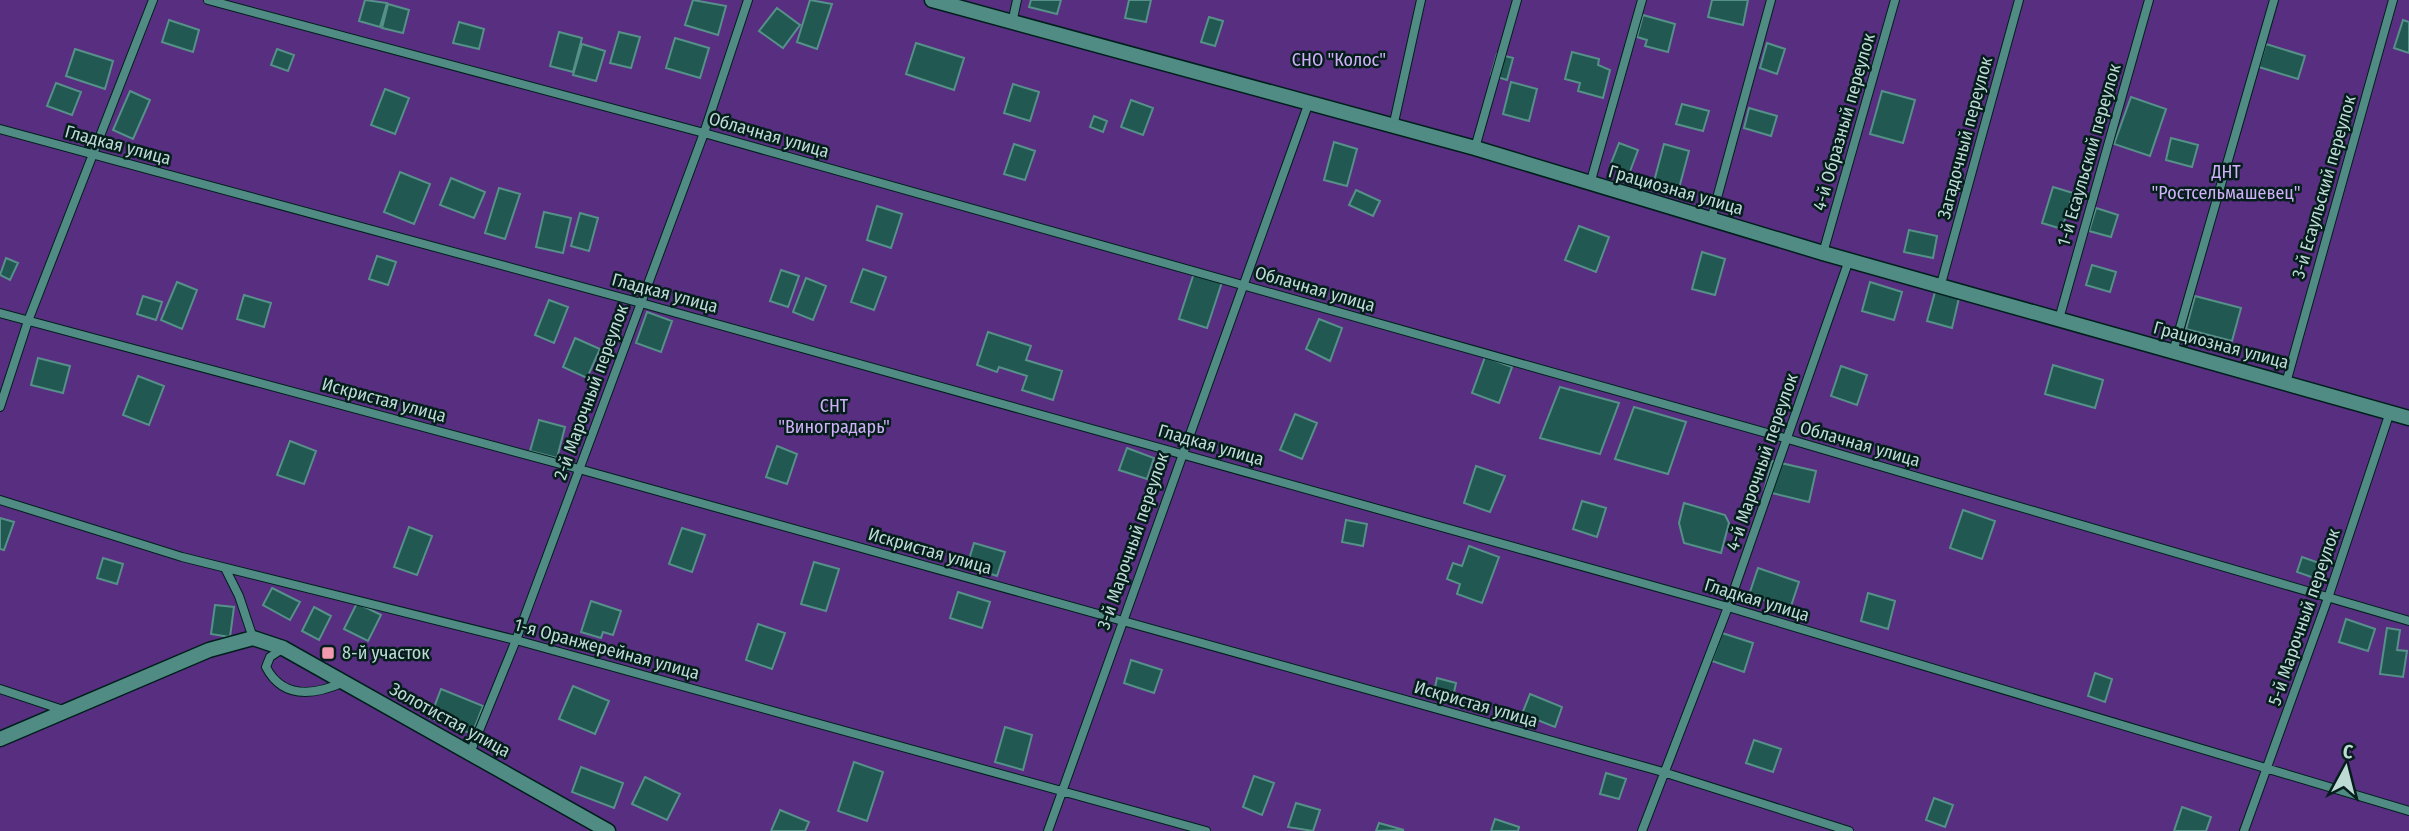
<svg xmlns="http://www.w3.org/2000/svg" width="2409" height="831" font-family="'Fira Sans Condensed',sans-serif">
	<style>
		.green { fill: #582f80 }
		.building { fill: #225852; stroke: #569189; stroke-width: 2 }
		.lines { fill: none; stroke-linecap: round; stroke-linejoin: round }
		.service-casing { stroke: #001f1c; stroke-width: 10 }
		.minor-casing { stroke: #001f1c; stroke-width: 17 }
		.service { stroke: #508c84; stroke-width: 8 }
		.minor { stroke: #508c84; stroke-width: 14 }
		.poi-dot { fill: #f29aae; stroke: #051e1b; stroke-width: 2.5 }
		.labels { text-anchor: middle; dominant-baseline: central; stroke-width: 5; stroke-linejoin: round; paint-order: stroke }
		.park-label { font-size: 18px; fill: #d1b1f9; stroke: #051e1b }
		.street-label { font-size: 18px; fill: #bddad5; stroke: #051e1b }
		.poi-label { font-size: 18px; fill: #bddad5; stroke: #051e1b; text-anchor: start }
	</style>
	<rect width="100%" height="100%" fill="#093a35"/>
	<!-- green -->
	<path class="green" d="M0 0H2409V831H0Z"/>
	<!-- building -->
	<path class="building" d="M365 0 387 3 380 27 359 21Z
		M693 0 726 6 718 35 685 25Z
		M810 0 832 4 817 49 797 42Z
		M1031 0H1061L1057 14 1029 7Z
		M1129 0H1151L1146 22 1125 18Z
		M1712 0H1748L1743 25 1708 17Z
		M388 4 409 10 403 33 382 28Z
		M777 8 800 25 783 48 759 31Z
		M1643 15 1675 24 1668 52 1645 46 1647 40 1637 37Z
		M1209 17 1223 21 1215 46 1201 42Z
		M169 20 199 30 193 52 162 42Z
		M2403 20 2409 22V53L2394 48Z
		M459 22 484 29 479 49 453 43Z
		M559 32 582 38 573 72 550 66Z
		M619 32 640 37 631 68 610 63Z
		M675 38 709 48 700 78 666 68Z
		M916 43 964 58 954 90 906 74Z
		M1767 43 1785 49 1777 74 1760 68Z
		M582 44 605 51 596 81 573 75Z
		M2266 44 2305 56 2298 79 2259 67Z
		M75 49 113 61 105 89 66 76Z
		M277 49 294 55 288 71 271 65Z
		M1572 52 1599 59 1598 65 1610 70 1603 98 1578 91 1580 83 1565 79Z
		M1497 54 1513 58 1507 80 1491 75Z
		M1511 82 1537 89 1529 121 1503 114Z
		M56 83 81 92 72 115 47 106Z
		M1013 84 1039 92 1030 121 1004 113Z
		M385 89 409 98 395 134 371 125Z
		M130 91 150 100 133 139 113 130Z
		M1882 91 1915 100 1903 143 1870 134Z
		M2131 97 2166 109 2150 156 2114 144Z
		M1131 100 1153 108 1143 135 1121 127Z
		M1682 104 1709 111 1703 131 1676 124Z
		M1749 108 1777 116 1771 136 1744 128Z
		M1094 116 1107 121 1103 132 1090 127Z
		M2171 138 2198 145 2192 167 2166 160Z
		M1334 142 1357 149 1347 186 1324 180Z
		M1619 143 1638 150 1629 174 1610 166Z
		M1014 144 1035 151 1025 180 1004 174Z
		M1664 144 1689 151 1678 192 1653 185Z
		M400 172 430 184 414 224 384 212Z
		M451 178 485 192 474 218 440 205Z
		M2053 187 2073 193 2062 229 2042 223Z
		M499 188 520 194 505 239 485 233Z
		M1356 190 1380 201 1373 216 1349 205Z
		M877 206 902 214 891 248 867 240Z
		M2096 208 2118 215 2111 237 2089 231Z
		M544 212 571 218 563 253 536 247Z
		M580 213 598 218 589 251 571 246Z
		M1579 226 1609 237 1596 272 1565 260Z
		M1909 230 1937 236 1933 258 1904 252Z
		M1702 252 1725 259 1715 295 1692 289Z
		M377 256 396 262 388 285 369 279Z
		M6 258 18 263 10 280 0 275Z
		M2092 265 2116 272 2110 292 2086 285Z
		M863 269 886 277 874 310 851 302Z
		M781 270 799 276 788 307 770 301Z
		M1194 273 1222 282 1207 328 1179 319Z
		M806 278 826 286 813 320 793 312Z
		M177 282 197 290 182 329 161 320Z
		M1870 282 1902 292 1894 320 1862 311Z
		M1935 292 1959 298 1952 328 1927 321Z
		M244 295 271 303 264 327 237 319Z
		M143 296 162 302 156 320 137 314Z
		M2195 296 2241 308 2232 341 2186 329Z
		M549 300 568 307 554 343 535 335Z
		M647 312 672 321 661 352 636 343Z
		M1319 319 1342 328 1330 361 1306 349Z
		M988 332 1031 346 1026 360 1062 371 1053 400 1022 390 1027 376 999 367 997 372 977 365Z
		M575 338 600 349 587 378 563 367Z
		M1485 357 1512 367 1499 403 1472 393Z
		M38 358 70 366 63 393 31 385Z
		M2053 365 2103 380 2095 408 2045 394Z
		M1841 366 1867 375 1857 405 1831 396Z
		M138 376 164 386 149 425 123 415Z
		M1560 387 1619 403 1600 454 1540 438Z
		M1634 407 1686 422 1668 474 1615 459Z
		M1295 414 1317 423 1302 459 1280 450Z
		M539 420 565 427 557 458 530 451Z
		M290 441 316 451 304 484 277 475Z
		M777 446 797 454 787 484 766 477Z
		M1127 448 1154 458 1147 479 1119 470Z
		M1772 461 1816 471 1809 502 1764 491Z
		M1476 466 1505 476 1490 512 1464 503Z
		M1582 501 1606 508 1597 537 1573 529Z
		M1684 503 1725 515 1729 523 1721 553 1684 543 1679 523Z
		M1963 510 1995 521 1982 559 1950 548Z
		M0 518 14 522 4 550 0 549Z
		M1346 520 1367 524 1363 546 1342 542Z
		M409 527 432 536 417 575 394 567Z
		M682 528 705 535 692 572 669 564Z
		M974 543 1005 552 997 576 967 566Z
		M1469 546 1499 557 1482 603 1457 594 1460 584 1447 579 1453 563 1462 566Z
		M2302 557 2325 565 2320 580 2297 572Z
		M103 558 123 564 117 584 97 578Z
		M814 562 839 569 826 611 801 604Z
		M1758 568 1799 582 1790 609 1749 595Z
		M272 588 300 602 290 620 263 605Z
		M958 592 990 602 982 628 950 618Z
		M1868 593 1895 601 1888 629 1861 621Z
		M591 601 621 611 613 635 603 632 601 638 581 632Z
		M357 603 381 615 368 641 344 629Z
		M215 605 234 607 230 637 211 634Z
		M314 607 331 616 319 640 302 631Z
		M2346 619 2375 629 2368 651 2339 642Z
		M758 624 785 633 772 669 746 660Z
		M2387 628 2400 630 2397 650 2407 651 2403 677 2380 674Z
		M1722 633 1753 643 1744 672 1712 661Z
		M1131 660 1162 670 1154 693 1124 683Z
		M2095 673 2112 679 2105 702 2088 696Z
		M1437 678 1456 683 1452 702 1433 697Z
		M573 686 609 701 595 734 559 719Z
		M441 689 483 706 472 734 430 718Z
		M1530 694 1562 707 1555 727 1522 714Z
		M1005 727 1032 735 1023 770 995 762Z
		M1754 740 1781 749 1773 772 1746 763Z
		M854 762 883 772 867 821 838 811Z
		M581 767 623 783 614 808 572 792Z
		M1606 773 1626 779 1619 799 1600 794Z
		M1254 776 1274 783 1262 815 1243 807Z
		M645 777 680 794 667 820 632 804Z
		M1934 798 1953 805 1945 827 1926 820Z
		M1296 803 1320 810 1313 831 1288 827Z
		M2182 807 2211 817 2206 831H2174Z
		M780 810 809 822 805 831H771Z
		M1495 819 1519 827 1518 831H1491Z
		M1379 823 1404 830 1376 831Z"/>
	<g class="lines">
		<defs>
			<path id="service" d="M208 0 704 133 1788 439 2409 621
				M1012 23 1017 0
				M1393 127 1421 0
				M0 129 641 303 1728 607 2409 811
				M1475 148 1517 0
				M1590 184 1642 0
				M1711 220 1771 0
				M1823 253 1895 0
				M1941 284 2019 0
				M0 313 579 469 1663 772 1849 831
				M2059 319 2149 0
				M2173 352 2274 0
				M2286 383 2393 0
				M0 407 28 321 153 0
				M0 500 182 557 516 640 1206 831
				M225 568 239 596 253 638
				M282 649 270 657 266 667C283 700 315 695 344 682
				M0 689 63 710
				M470 753 516 640 704 133 748 0
				M1048 831 1308 105
				M1642 831 1728 607 1849 260
				M2244 831 2328 598 2390 412"/>
			<path id="minor" d="M932 0 1475 148 1823 253 2409 418
				M0 739 209 650 253 638 283 648 608 831"/>
		</defs>
		<!-- service casing -->
		<use href="#service" class="service-casing"/>
		<!-- minor casing -->
		<use href="#minor" class="minor-casing"/>
		<!-- service -->
		<use href="#service" class="service"/>
		<!-- minor -->
		<use href="#minor" class="minor"/>
	</g>
	<!-- markers -->
	<rect class="poi-dot" x="321" y="646" width="14" height="14" rx="3.5"/>
	<g class="labels">
		<!-- park labels -->
		<g class="park-label">
			<text x="1339" y="60">СНО "Колос"</text>
			<text x="2226" y="172">ДНТ<tspan x="2226" dy="21">"Ростсельмашевец"</tspan></text>
			<text x="834" y="406">СНТ<tspan x="834" dy="21">"Виноградарь"</tspan></text>
		</g>
		<!-- street labels -->
		<g class="street-label">
			<text transform="translate(1844 122) rotate(-74)">4-й Образный переулок</text>
			<text transform="translate(769 135) rotate(16)">Облачная улица</text>
			<text transform="translate(1965 138) rotate(-75)">Загадочный переулок</text>
			<text transform="translate(118 145) rotate(15)">Гладкая улица</text>
			<text transform="translate(2089 155) rotate(-74)">1-й Есаульский переулок</text>
			<text transform="translate(2324 187) rotate(-74)">3-й Есаульский переулок</text>
			<text transform="translate(1676 190) rotate(16)">Грациозная улица</text>
			<text transform="translate(1315 289) rotate(16)">Облачная улица</text>
			<text transform="translate(665 293) rotate(15)">Гладкая улица</text>
			<text transform="translate(2221 345) rotate(15)">Грациозная улица</text>
			<text transform="translate(591 392) rotate(-70)">2-й Марочный переулок</text>
			<text transform="translate(384 400) rotate(15)">Искристая улица</text>
			<text transform="translate(1860 444) rotate(16)">Облачная улица</text>
			<text transform="translate(1211 445) rotate(16)">Гладкая улица</text>
			<text transform="translate(1762 462) rotate(-71)">4-й Марочный переулок</text>
			<text transform="translate(1133 541) rotate(-71)">3-й Марочный переулок</text>
			<text transform="translate(930 551) rotate(16)">Искристая улица</text>
			<text transform="translate(1757 600) rotate(17)">Гладкая улица</text>
			<text transform="translate(2304 617) rotate(-71)">5-й Марочный переулок</text>
			<text transform="translate(607 649) rotate(15)">1-я Оранжерейная улица</text>
			<text transform="translate(1476 704) rotate(16)">Искристая улица</text>
			<text transform="translate(450 720) rotate(29)">Золотистая улица</text>
		</g>
		<!-- poi labels -->
		<g class="poi-label">
			<text x="342" y="653">8-й участок</text>
		</g>
	</g>
	<!-- north arrow -->
	<g transform="translate(2346 768) rotate(7)" stroke="#051e1b" stroke-width="5" paint-order="stroke">
	<path d="M0-5L12 26L0 18L-12 26Z" fill="#bddad5"/>
	<text y="-10" font-size="19" font-weight="bold" text-anchor="middle" fill="#bddad5">С</text>
	</g>
</svg>
